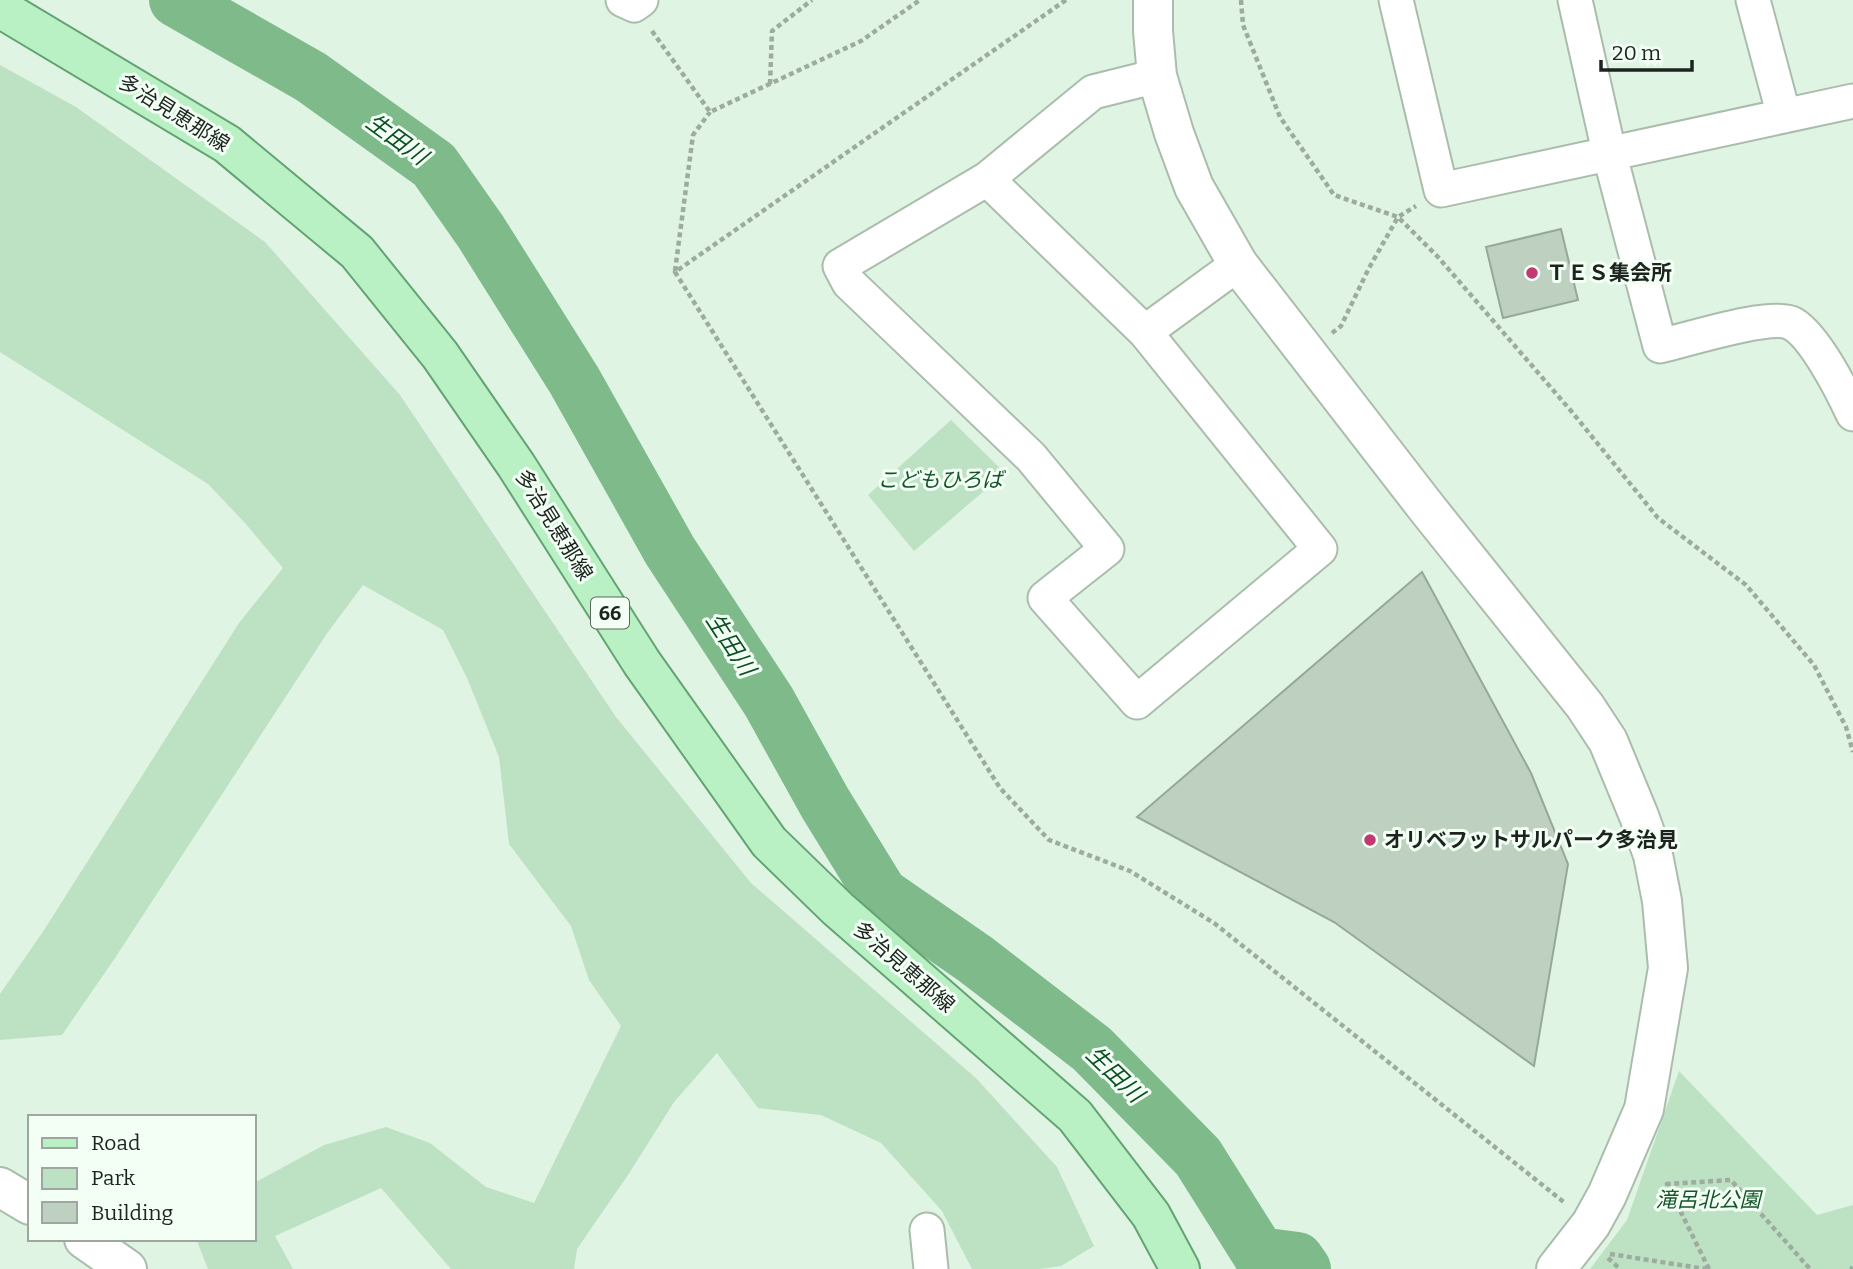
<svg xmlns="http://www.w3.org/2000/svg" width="1853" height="1269" font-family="Bitter,'Noto Sans JP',serif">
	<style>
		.green { fill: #bde1c3 }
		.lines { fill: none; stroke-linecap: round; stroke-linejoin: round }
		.river { stroke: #7eba8a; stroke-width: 54 }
		.building { fill: #bed1c1; stroke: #96a899; stroke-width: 2 }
		.street-casing { stroke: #aabdad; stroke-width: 37 }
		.secondary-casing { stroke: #aabdad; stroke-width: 42 }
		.primary-casing { stroke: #64a372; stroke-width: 42 }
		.path { stroke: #9dac9f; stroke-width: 4.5; stroke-dasharray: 5 3.5; stroke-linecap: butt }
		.street { stroke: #fff; stroke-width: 33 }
		.secondary { stroke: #fff; stroke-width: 38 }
		.primary { stroke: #b9f1c5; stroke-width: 38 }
		.poi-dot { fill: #c23870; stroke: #f3fff5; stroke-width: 2.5 }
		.labels { text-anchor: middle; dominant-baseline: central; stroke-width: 6; stroke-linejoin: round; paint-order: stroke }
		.shield { fill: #f3fff5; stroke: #5d665f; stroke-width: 2 }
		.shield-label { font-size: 19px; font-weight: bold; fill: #1d241f }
		.street-label { font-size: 21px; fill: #1d241f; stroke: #f3fff5 }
		.poi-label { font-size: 21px; font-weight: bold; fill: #1d241f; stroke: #f3fff5; text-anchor: start }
		.park-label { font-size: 21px; font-style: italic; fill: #14562a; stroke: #f3fff5 }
		.water-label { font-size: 23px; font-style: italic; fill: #0b5024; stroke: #f3fff5 }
	</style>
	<rect width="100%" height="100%" fill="#e0f4e3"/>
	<!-- green -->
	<path class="green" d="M0 65 76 107 265 242 400 395 616 717 751 883 976 1078 1057 1167 1094 1246 1061 1266 1039 1269H972L942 1211 881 1143 821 1115 758 1108 717 1053 674 1102 630 1172 577 1249 574 1269H451L381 1188 275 1236 293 1269H208L197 1241 198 1239H254V1183L324 1145 386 1127 430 1143 486 1187 534 1203 621 1026 589 980 571 926 509 844 499 757 467 678 443 630 363 585 328 632 117 955 62 1035 0 1040V994L44 930 239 623 283 568 245 523 208 484 0 352Z
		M951 420 1005 473 914 551 868 495Z
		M1679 1071 1817 1215 1853 1205V1269H1590L1627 1220Z"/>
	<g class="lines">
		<!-- river -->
		<path class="river" d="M176 0 311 77 434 165 481 232 574 380 670 551 769 702 825 803 881 894 975 959 1092 1049 1198 1157 1259 1254 1297 1259 1304 1269"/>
	</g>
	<!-- building -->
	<path class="building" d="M1561 229 1578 300 1503 318 1486 247Z
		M1422 572 1531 773 1568 864 1534 1066 1334 922 1137 817Z"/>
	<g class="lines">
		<defs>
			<path id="street" d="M623 0 634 5 641 0
				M1396 0 1441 190 1853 101
				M1575 0 1609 152 1660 346C1687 340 1772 312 1793 324 1815 337 1842 390 1853 414
				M1753 0 1784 116
				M1157 76 1093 92 987 179 840 266 849 283 1031 457 1107 549 1045 598 1137 702 1320 549 1145 332 1238 264
				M987 179 1145 332
				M927 1230 931 1269"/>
			<path id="secondary" d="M1153 0V31L1157 76 1174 133 1194 187 1238 264 1426 507 1585 706 1608 741 1639 816 1653 855 1662 901 1668 968 1644 1109 1607 1195 1591 1224 1556 1269
				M0 1187 30 1205
				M84 1239 127 1269"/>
			<path id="primary" d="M0 8 227 144 357 252 440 355 516 465 642 663 769 842 838 909 1075 1116 1151 1215 1180 1269"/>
		</defs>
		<!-- street casing -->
		<use href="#street" class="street-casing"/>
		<!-- secondary casing -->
		<use href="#secondary" class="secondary-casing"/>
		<!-- primary casing -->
		<use href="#primary" class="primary-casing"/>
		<!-- path -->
		<path class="path" d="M1066 0 675 272 1000 788 1049 840 1130 871 1214 923 1565 1203
			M1241 0 1243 25 1280 117 1334 195 1398 217 1438 257 1572 412 1658 518 1746 585 1814 665 1846 727 1853 752
			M652 31 710 112 861 41 920 0
			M770 84 772 31 812 0
			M675 271 693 135 710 112
			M1332 333 1341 326 1369 268 1398 217 1416 206
			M1610 1254 1706 1269
			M1608 1258 1620 1269
			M1709 1269 1667 1184 1731 1180 1810 1269
			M1850 1269 1853 1268"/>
		<!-- street -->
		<use href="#street" class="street"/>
		<!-- secondary -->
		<use href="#secondary" class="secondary"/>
		<!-- primary -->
		<use href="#primary" class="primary"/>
	</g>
	<!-- markers -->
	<g class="poi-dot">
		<circle cx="1532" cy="273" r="7"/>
		<circle cx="1370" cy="840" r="7"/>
	</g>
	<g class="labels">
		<!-- shield labels -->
		<rect class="shield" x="591" y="597.5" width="38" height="31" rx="5"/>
		<g class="shield-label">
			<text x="610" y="613">66</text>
		</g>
		<!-- street labels -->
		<g class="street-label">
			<text transform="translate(174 113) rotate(32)">多治見恵那線</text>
			<text transform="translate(554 525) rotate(58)">多治見恵那線</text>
			<text transform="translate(904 967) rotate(41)">多治見恵那線</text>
		</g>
		<!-- poi labels -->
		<g class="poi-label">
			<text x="1546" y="273">ＴＥＳ集会所</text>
			<text x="1384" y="840">オリベフットサルパーク多治見</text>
		</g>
		<!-- park labels -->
		<g class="park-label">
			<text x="940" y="480">こどもひろば</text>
			<text x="1708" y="1200">滝呂北公園</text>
		</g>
		<!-- water labels -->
		<g class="water-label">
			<text transform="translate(397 139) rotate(36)">生田川</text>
			<text transform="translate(731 644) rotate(57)">生田川</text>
			<text transform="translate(1115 1074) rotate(44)">生田川</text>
		</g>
	</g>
	<!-- legend -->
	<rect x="28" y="1115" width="228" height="126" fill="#f3fff5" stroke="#9da79f" stroke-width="2"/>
	<rect x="42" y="1138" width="35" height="10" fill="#b9f1c5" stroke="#9da79f" stroke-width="2"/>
	<text x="91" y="1150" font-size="21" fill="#1d241f">Road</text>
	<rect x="42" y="1168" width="35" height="21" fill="#bde1c3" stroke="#9da79f" stroke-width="2"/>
	<text x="91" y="1185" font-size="21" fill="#1d241f">Park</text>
	<rect x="42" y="1202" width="35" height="21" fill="#bed1c1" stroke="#9da79f" stroke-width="2"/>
	<text x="91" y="1220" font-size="21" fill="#1d241f">Building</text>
	<!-- scale -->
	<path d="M1601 60v10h91v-10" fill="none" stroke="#1d241f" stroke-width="3.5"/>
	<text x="1612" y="60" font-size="21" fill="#1d241f" stroke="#f3fff5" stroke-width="5" paint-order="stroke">20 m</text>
</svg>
